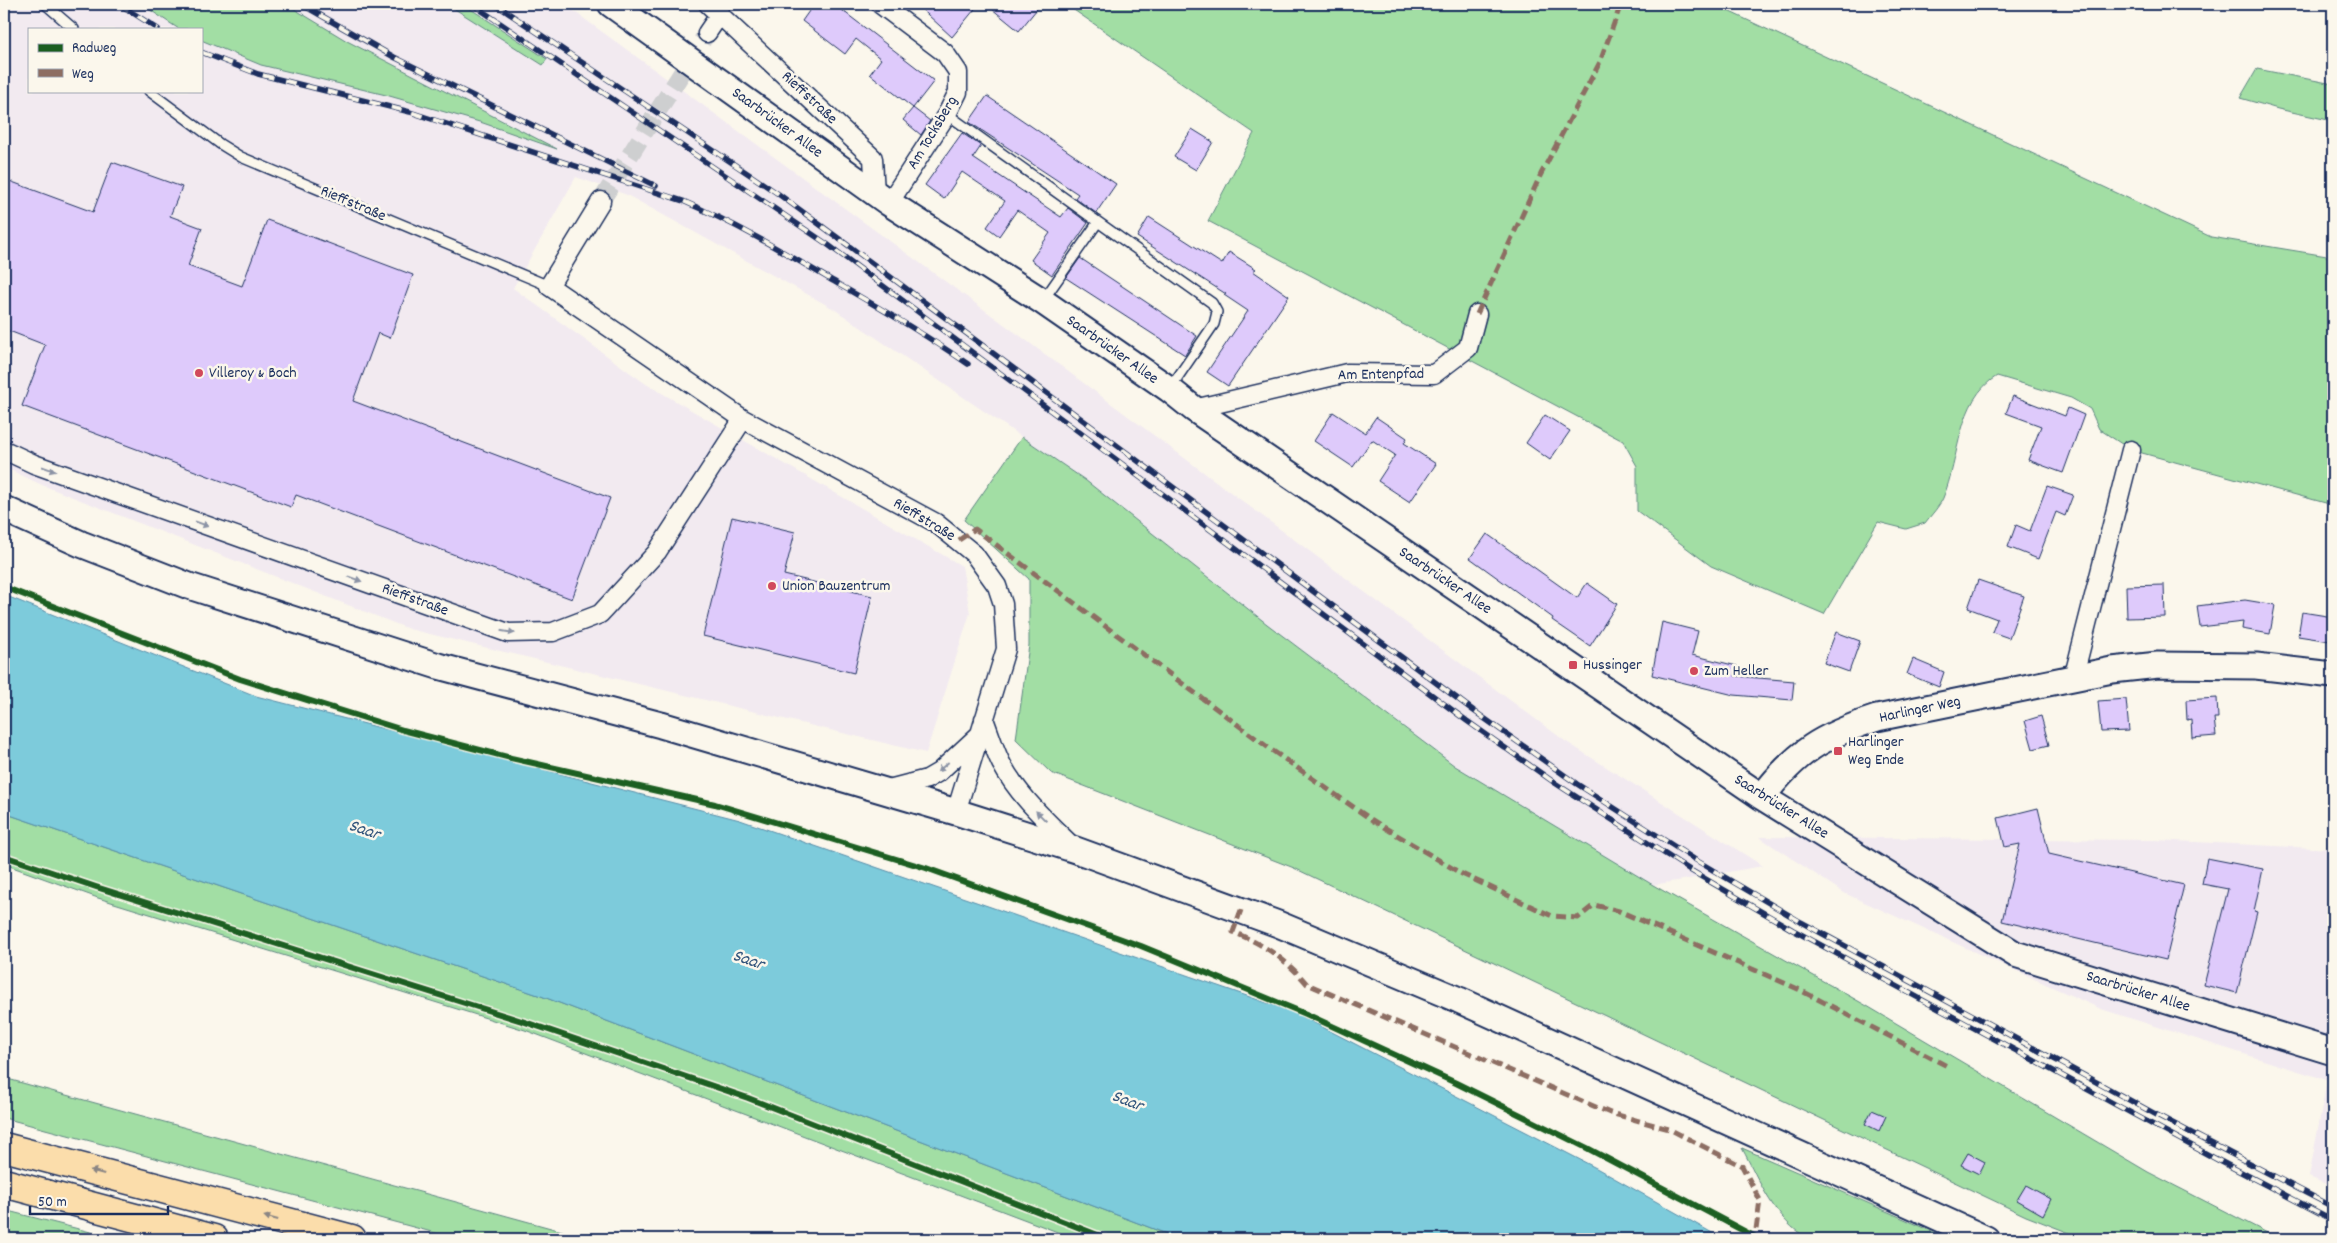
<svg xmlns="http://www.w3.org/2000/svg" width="2337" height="1243" font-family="Dekko,sans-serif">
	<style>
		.built { fill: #f2eaf0; fill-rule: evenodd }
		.green { fill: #a2dea4; stroke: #5e8681 }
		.water { fill: #7dcbdb; stroke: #568da9 }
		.building { fill: #decafb; stroke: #1b2f5e }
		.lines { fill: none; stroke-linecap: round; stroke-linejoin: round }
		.street-tunnel { stroke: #cecfd0; stroke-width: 18; stroke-dasharray: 18 9; stroke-linecap: butt }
		.lane-casing { stroke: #1b2f5e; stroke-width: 12 }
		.street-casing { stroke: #1b2f5e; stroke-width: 21 }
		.secondary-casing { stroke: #1b2f5e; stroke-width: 29 }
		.highway-casing { stroke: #1b2f5e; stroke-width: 31 }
		.lane { stroke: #fbf7ec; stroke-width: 9 }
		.street { stroke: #fbf7ec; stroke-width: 18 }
		.secondary { stroke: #fbf7ec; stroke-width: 25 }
		.highway { stroke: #fbddab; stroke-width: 28 }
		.rail-casing { stroke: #1b2f5e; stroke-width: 5.5 }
		.rail { stroke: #fbf7ec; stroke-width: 4; stroke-dasharray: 11; stroke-linecap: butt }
		.quiet { stroke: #8d6e63; stroke-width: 5; stroke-dasharray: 10 5; stroke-linecap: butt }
		.cycleway-casing { stroke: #fbf7ec; stroke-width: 9 }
		.cycleway { stroke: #1b5e20; stroke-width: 6 }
		.oneway { fill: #8b93a5 }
		.oneway2 { fill: #8b8684 }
		.poi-dot { fill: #d1495b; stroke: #fbf7ec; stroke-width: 2 }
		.labels { text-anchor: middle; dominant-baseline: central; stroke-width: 5; stroke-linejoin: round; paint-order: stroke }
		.street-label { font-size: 16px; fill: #1b2f5e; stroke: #fbf7ec }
		.poi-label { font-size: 16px; fill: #1b2f5e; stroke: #fbf7ec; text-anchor: start }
		.water-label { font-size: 18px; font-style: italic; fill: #34567d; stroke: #fbf7ec }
	</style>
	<rect width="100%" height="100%" fill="#fbf7ec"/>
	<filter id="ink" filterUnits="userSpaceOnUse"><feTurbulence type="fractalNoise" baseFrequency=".02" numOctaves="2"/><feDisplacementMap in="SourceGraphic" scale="10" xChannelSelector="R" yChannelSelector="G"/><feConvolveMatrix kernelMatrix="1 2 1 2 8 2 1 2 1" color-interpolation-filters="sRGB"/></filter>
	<g filter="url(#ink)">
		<!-- built -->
		<path class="built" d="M4 4H564L1023 338 1565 741 1763 866 1653 885 1455 766 1267 624 1085 480 834 309 627 195 576 177 513 288 646 384 962 566 970 613 926 753 409 629 42 485 4 467ZM29 29H201V91H29Z
			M1759 837 2155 840 2333 849V1187L2309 1177 2327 1080 2101 1009 1844 893Z"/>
		<!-- green -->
		<path class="green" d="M141 4H286L347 41 557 149 483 123 386 95 261 65 201 40V29H179Z
			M447 4H463L547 59 543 65Z
			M1065 4H1713L2211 237 2333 257V505L2131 450 2099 429 2090 409 2071 398 1997 376C1957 400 1960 458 1943 498 1939 507 1931 515 1925 523L1906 529 1878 522 1824 614 1711 566 1637 511V466L1623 441 1208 221 1254 133Z
			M2257 69 2333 84V121L2278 109 2240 98Z
			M1022 437 1085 480 1267 624 1455 766 1653 885 1867 1006 2148 1172 2279 1239H2085L2026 1216 1294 868 1051 773 1016 739 1029 645V579L964 520Z
			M4 813 541 996 1180 1239H1076L525 1030 98 898 4 864Z
			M4 1078 591 1239H458L4 1118Z
			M1742 1148 1950 1239H1809C1774 1220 1760 1182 1742 1148Z
			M4 1210 118 1239H4Z"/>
		<!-- water -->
		<path class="water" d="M4 595 256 696 740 820 1293 1012 1598 1169 1723 1239H1180L541 996 4 813Z"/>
		<!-- building -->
		<path class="building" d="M814 4H834L934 81 913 108 870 74 881 59 856 39 845 54 802 21Z
			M916 4H979L952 37Z
			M986 4H1041L1019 31Z
			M987 96 1116 184 1096 213 1075 198 1078 194 969 122Z
			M913 108 930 121 921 135 903 120Z
			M1192 129 1213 142 1196 170 1174 157Z
			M962 133 981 146 973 158 1061 217 1068 208 1088 223 1052 275 1031 260 1050 233 1017 210 999 236 987 227 1005 201 962 172 944 199 925 185Z
			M112 162 182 187 170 216 202 228 188 266 242 286 267 220 413 275 390 338 378 333 353 401 610 498 572 599 296 495 291 507 22 406 45 345 4 329V179L93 212Z
			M1149 217 1222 264 1229 252 1256 269 1253 271 1289 296 1228 386 1207 372 1248 311 1224 295 1226 294 1137 237Z
			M1080 258 1197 336 1185 355 1066 278Z
			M2013 396 2065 416 2068 408 2084 415 2063 473 2028 460 2041 426 2006 413Z
			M1333 412 1365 433 1376 417 1407 438 1404 443 1436 464 1410 502 1378 481 1395 455 1372 440 1353 467 1314 441Z
			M1545 415 1570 431 1550 460 1526 443Z
			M2047 486 2073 495 2065 516 2056 512 2038 559 2008 547 2016 525 2030 531Z
			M732 517 795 532 784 575 872 596 854 673 703 636Z
			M1487 534 1577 598 1587 583 1617 604 1590 646 1552 620 1553 618 1470 558Z
			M1978 580 2024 596 2009 638 1992 632 1997 619 1968 608Z
			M2164 585 2165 617 2127 618 2126 586Z
			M2245 600 2275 605 2270 634 2242 629 2243 622 2200 627 2197 606Z
			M2302 612 2333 617 2330 641 2298 636Z
			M1662 622 1698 631 1692 655 1737 666 1735 676 1794 681 1792 700 1734 695 1652 675Z
			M1836 632 1860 641 1849 672 1824 663Z
			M1913 659 1944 672 1939 687 1907 674Z
			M2217 698 2218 718H2214L2216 736 2192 738 2191 719 2187 720 2186 700Z
			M2126 699 2129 731 2101 732 2098 701Z
			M2041 716 2049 745 2033 749 2025 721Z
			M2038 808 2049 854 2184 885 2166 960 2002 921 2020 844 2005 847 1998 818Z
			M2207 858 2263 869 2254 911 2257 912 2237 993 2204 985 2228 889 2202 884Z
			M1872 1110 1886 1116 1879 1131 1865 1124Z
			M1968 1153 1985 1162 1979 1174 1961 1165Z
			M2026 1185 2051 1199 2043 1215 2017 1200Z"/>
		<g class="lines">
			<!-- street-tunnel -->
			<path class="street-tunnel" d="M601 201 707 33"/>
			<defs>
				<path id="lane" d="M45 4 74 29
					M149 91 220 144 241 157 549 286
					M947 114 1098 222 1044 299
					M1098 222 1212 303 1217 312 1214 324 1171 387"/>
				<path id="street" d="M708 4 873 158 875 194
					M880 4 945 53 958 72V92L947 114 889 203
					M707 33 720 14
					M601 201 549 286 743 419 936 523 974 554 997 586 1003 604 1006 649 956 812
					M1194 409 1347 373 1434 374 1468 348 1477 314
					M4 450 34 464 508 633 553 632 600 614 657 552 743 419
					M2073 679 2131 450
					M984 719C990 734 994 749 1001 763 1019 797 1048 822 1074 848
					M885 790 927 779 939 772 979 735"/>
				<path id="secondary" d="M611 4 889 203 1042 301 1169 389 1194 409 1762 797 2015 954 2333 1052
					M4 509 81 544 189 586 438 666 661 725 956 812 1076 850 1278 924 1459 1000 1986 1239
					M1762 797C1797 751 1822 736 1877 718L2112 670 2158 665 2256 666 2333 675"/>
				<path id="highway" d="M4 1147 352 1239
					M4 1183 214 1239"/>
			</defs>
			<!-- lane casing -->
			<use href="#lane" class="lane-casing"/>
			<!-- street casing -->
			<use href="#street" class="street-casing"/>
			<!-- secondary casing -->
			<use href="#secondary" class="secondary-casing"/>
			<!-- highway casing -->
			<use href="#highway" class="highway-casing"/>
			<!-- lane -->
			<use href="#lane" class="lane"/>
			<!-- street -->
			<use href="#street" class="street"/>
			<!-- secondary -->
			<use href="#secondary" class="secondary"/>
			<!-- highway -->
			<use href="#highway" class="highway"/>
			<defs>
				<path id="rail" d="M119 4 158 29
					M301 4 394 57 656 186
					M472 4 827 244 1467 721 1555 783 1690 870 1793 930 2218 1160 2333 1220
					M495 4 777 193 849 246 1474 711 1577 784 1694 859 1801 922 2157 1115 2333 1207
					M201 52 258 74 410 112 683 201C737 224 787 254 838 284 882 309 926 335 968 364"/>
			</defs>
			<!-- rail casing -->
			<use href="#rail" class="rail-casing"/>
			<!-- rail -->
			<use href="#rail" class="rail"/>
			<!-- quiet -->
			<path class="quiet" d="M1477 314 1541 174 1600 62 1621 4
				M959 540 975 529 1273 751 1372 820 1462 874 1552 916 1578 918 1594 905 1619 911 1798 989 1949 1067
				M1241 910 1233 932C1263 944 1286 959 1307 984L1610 1113 1669 1129 1742 1166 1760 1200 1755 1237"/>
			<defs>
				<path id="cycleway" d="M4 587 240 679 403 730 511 758 715 804 926 868 1141 946 1306 1014 1456 1083 1587 1148 1759 1239
					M4 856 96 887 525 1022 748 1098 1108 1239"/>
			</defs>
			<!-- cycleway casing -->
			<use href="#cycleway" class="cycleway-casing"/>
			<!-- cycleway -->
			<use href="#cycleway" class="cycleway"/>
		</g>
		<!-- one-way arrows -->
		<defs><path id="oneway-solid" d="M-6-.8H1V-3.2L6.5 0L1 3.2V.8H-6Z" transform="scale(1.25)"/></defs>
		<g class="oneway">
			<use href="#oneway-solid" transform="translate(49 469) rotate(20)"/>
			<use href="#oneway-solid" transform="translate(202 524) rotate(20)"/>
			<use href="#oneway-solid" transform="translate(355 579) rotate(20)"/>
			<use href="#oneway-solid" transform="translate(508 632) rotate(9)"/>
			<use href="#oneway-solid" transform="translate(943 767) rotate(139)"/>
			<use href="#oneway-solid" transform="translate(1041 816) rotate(-136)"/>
		</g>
		<g class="oneway2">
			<use href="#oneway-solid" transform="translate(97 1172) rotate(-165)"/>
			<use href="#oneway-solid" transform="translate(271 1218) rotate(-165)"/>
		</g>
	</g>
	<!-- markers -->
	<g class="poi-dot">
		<circle cx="199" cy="373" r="5"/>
		<circle cx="772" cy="586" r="5"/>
		<rect x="1568" y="660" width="10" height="10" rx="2.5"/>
		<circle cx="1694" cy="671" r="5"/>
		<rect x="1833" y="746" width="10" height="10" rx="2.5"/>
	</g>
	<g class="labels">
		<!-- street labels -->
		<g class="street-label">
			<text transform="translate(809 98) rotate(43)">Rieffstraße</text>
			<text transform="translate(777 123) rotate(36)">Saarbrücker Allee</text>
			<text transform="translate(933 133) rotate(-59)">Am Tocksberg</text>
			<text transform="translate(353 204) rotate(23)">Rieffstraße</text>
			<text transform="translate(1112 350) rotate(35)">Saarbrücker Allee</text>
			<text transform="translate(1381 375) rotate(-1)">Am Entenpfad</text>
			<text transform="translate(924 520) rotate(31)">Rieffstraße</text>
			<text transform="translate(1445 581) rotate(34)">Saarbrücker Allee</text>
			<text transform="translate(415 600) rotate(20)">Rieffstraße</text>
			<text transform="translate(1920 710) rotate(-12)">Harlinger Weg</text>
			<text transform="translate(1781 807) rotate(32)">Saarbrücker Allee</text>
			<text transform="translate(2138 992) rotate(17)">Saarbrücker Allee</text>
		</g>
		<!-- poi labels -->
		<g class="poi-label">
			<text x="209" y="373">Villeroy &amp; Boch</text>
			<text x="782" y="586">Union Bauzentrum</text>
			<text x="1583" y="665">Hussinger</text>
			<text x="1704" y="671">Zum Heller</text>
			<text x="1848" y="742">Harlinger<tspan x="1848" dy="18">Weg Ende</tspan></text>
		</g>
		<!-- water labels -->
		<g class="water-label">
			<text transform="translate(364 831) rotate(19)">Saar</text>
			<text transform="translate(748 961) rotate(19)">Saar</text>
			<text transform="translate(1127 1102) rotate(21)">Saar</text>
		</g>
	</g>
	<!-- margin -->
	<rect width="2337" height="1243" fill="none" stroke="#fbf7ec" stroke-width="20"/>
	<rect x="10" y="10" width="2317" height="1223" fill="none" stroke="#1b2f5e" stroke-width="2" filter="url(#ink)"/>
	<!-- legend -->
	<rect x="28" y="28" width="175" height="65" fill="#fbf7ec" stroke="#a1a7b3"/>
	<rect x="38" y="44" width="25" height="8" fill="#1b5e20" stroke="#a1a7b3"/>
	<text x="72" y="52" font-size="15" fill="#1b2f5e">Radweg</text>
	<rect x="38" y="69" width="25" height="8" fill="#8d6e63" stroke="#a1a7b3"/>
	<text x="72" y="78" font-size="15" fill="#1b2f5e">Weg</text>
	<!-- scale -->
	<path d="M30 1206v8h138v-8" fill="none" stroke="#1b2f5e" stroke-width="2.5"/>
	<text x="38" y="1206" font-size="15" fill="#1b2f5e" stroke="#fbf7ec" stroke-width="4" paint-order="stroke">50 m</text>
</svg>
